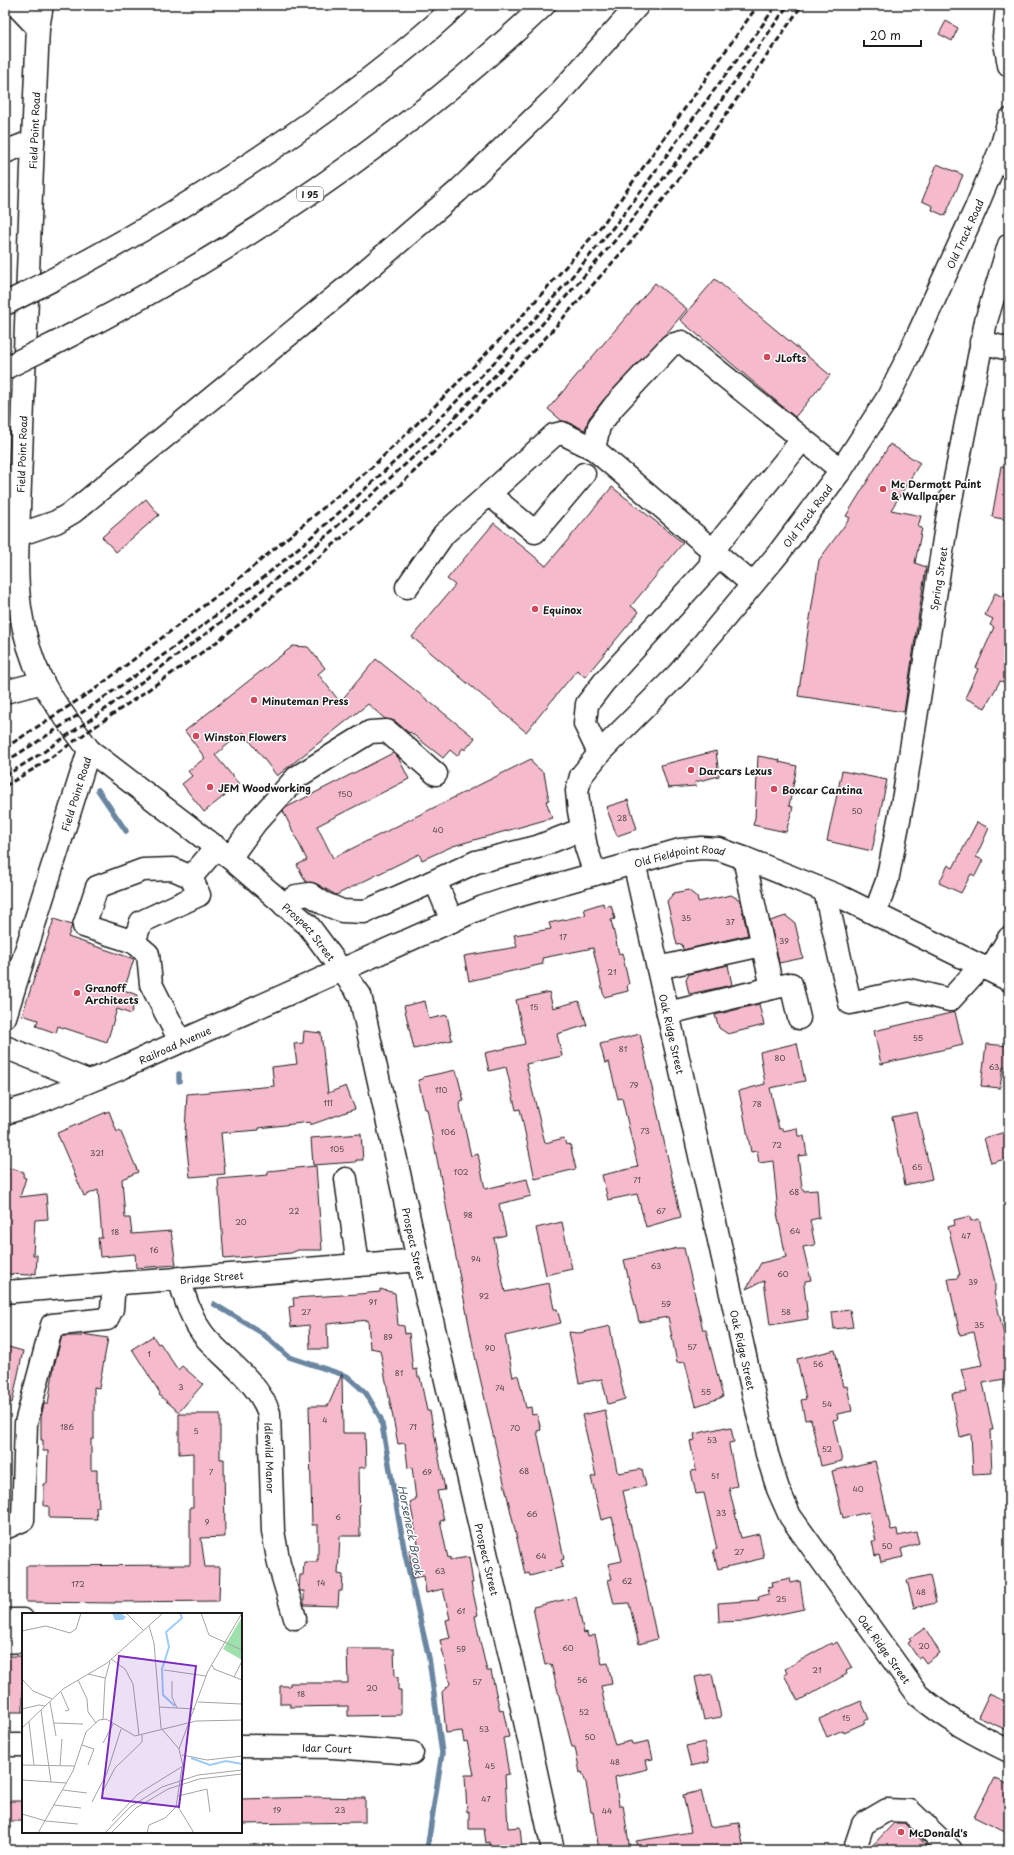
<svg xmlns="http://www.w3.org/2000/svg" width="1014" height="1855" font-family="'Playpen Sans',sans-serif">
	<style>
		.lines { fill: none; stroke-linecap: round; stroke-linejoin: round }
		.stream { stroke: #6a86a1; stroke-width: 5.5 }
		.building { fill: #f5bbcd; stroke: #1c1c1c }
		.minor-casing { stroke: #1c1c1c; stroke-width: 25 }
		.major-casing { stroke: #1c1c1c; stroke-width: 25 }
		.highway-casing { stroke: #1c1c1c; stroke-width: 25 }
		.minor { stroke: #fff; stroke-width: 22 }
		.major { stroke: #fff; stroke-width: 22 }
		.highway { stroke: #fff; stroke-width: 22 }
		.rail { stroke: #1c1c1c; stroke-width: 3; stroke-dasharray: 6 3; stroke-linecap: butt }
		.highway-bridge-casing { stroke: #1c1c1c; stroke-width: 25; stroke-linecap: butt }
		.highway-bridge { stroke: #fff; stroke-width: 22 }
		.poi-dot { fill: #d1495b; stroke: #fff; stroke-width: 1.5 }
		.labels { text-anchor: middle; dominant-baseline: central; stroke-width: 3; stroke-linejoin: round; paint-order: stroke }
		.number-label { font-size: 8px; fill: #524448 }
		.shield { fill: #fff; stroke: #606060; stroke-width: 1 }
		.shield-label { font-size: 9px; font-weight: bold; fill: #1c1c1c }
		.street-label { font-size: 10px; fill: #1c1c1c; stroke: #fff }
		.poi-label { font-size: 10px; font-weight: bold; fill: #1c1c1c; stroke: #fff; text-anchor: start }
		.water-label { font-size: 11px; font-style: italic; fill: #4a5a69; stroke: #fff }
		.inset-river { fill: none; stroke: #9eccf9; stroke-width: 2 }
		.inset-road { fill: none; stroke: #a4a4a4; stroke-width: 1 }
		.view { fill: #7b2cbf; fill-opacity: 0.15; stroke: #7b2cbf; stroke-width: 2 }
		.inset-edge { fill: none; stroke: #1c1c1c; stroke-width: 2 }
	</style>
	<rect width="100%" height="100%" fill="#fff"/>
	<filter id="ink" filterUnits="userSpaceOnUse"><feTurbulence type="fractalNoise" baseFrequency=".025" numOctaves="2"/><feDisplacementMap in="SourceGraphic" scale="8" xChannelSelector="R" yChannelSelector="G"/><feConvolveMatrix kernelMatrix="1 2 1 2 8 2 1 2 1" color-interpolation-filters="sRGB"/></filter>
	<g filter="url(#ink)">
		<g class="lines">
			<!-- stream -->
			<path class="stream" d="M5 668H6
				M98 790 126 831
				M179 1074V1081
				M214 1304 262 1333 289 1357 347 1376 366 1393 381 1419 405 1554 429 1658 442 1753 427 1850"/>
		</g>
		<!-- building -->
		<path class="building" d="M946 21 958 28 952 41 939 34Z
			M937 164 963 175 945 216 932 210 933 206 922 201Z
			M715 279 830 375 795 417 680 320Z
			M655 283 687 309 666 334 605 398 589 418 585 430 568 422 562 421 548 409Z
			M890 444 920 463 891 510 921 516 918 527 922 528 915 563 926 567 904 712 798 696 819 560 850 518 846 516Z
			M1001 466 1009 467V520L992 517Z
			M612 487 683 543 631 606 639 612 585 677 577 670 526 732 412 637 455 585 447 579 494 523 546 566Z
			M146 499 159 515 116 552 102 537Z
			M1009 584V684L1000 681 985 708 965 698 978 669 976 668 994 627 990 625 993 619 985 615 995 593 1003 597Z
			M293 646 308 647 325 668 318 674 340 702 376 659 475 738 465 750 463 748 457 756 450 750 443 758 410 732 409 733 395 721 385 719 368 704 277 776 243 732 215 755 239 784 204 812 182 784 192 776 188 771 205 758 185 731Z
			M716 751 719 776 695 782 696 786 668 788 661 765Z
			M393 753 398 757 409 779 317 826 333 858 531 759 533 764 544 773 549 800 546 801 552 818 453 846 422 860 419 854 336 895 317 884 306 882 297 865 307 860 283 811 287 807Z
			M758 756 780 760 779 762 797 766 789 806 793 807 786 832 753 825 755 818Z
			M842 771 887 780 872 851 827 841Z
			M628 800 637 829 617 836 606 807Z
			M977 822 989 828 976 857 983 860 975 876 971 874 961 893 939 883 948 865 953 868Z
			M688 890 697 897 698 902 731 895 740 900 748 935 683 950 682 944 677 945 667 901 674 893Z
			M603 903 604 907 611 905 615 919 611 920 619 954 622 953 629 984 627 985 628 991 604 997 593 948 542 958 543 964 469 981 464 956 517 947 514 935 551 929 549 923 586 915 584 909Z
			M786 916 795 923 803 958 779 963 770 921Z
			M54 919 72 925 68 937 134 959 124 990 137 995 131 1014 117 1009 107 1042 58 1026 56 1033 36 1026 38 1020 22 1015Z
			M728 965 732 985 689 994 686 980 689 974Z
			M549 992 553 1008 579 1001 587 1025 557 1034 562 1056 526 1064 545 1143 564 1138 566 1145 570 1144 576 1169 535 1179 520 1109 516 1110 506 1067 489 1071 485 1053 525 1044 516 1000Z
			M425 1001 429 1019 447 1015 452 1040 414 1049 404 1006Z
			M759 1004 764 1025 728 1034 719 1028 715 1015Z
			M955 1012 963 1045 881 1064 874 1031Z
			M304 1031 321 1033 328 1093 346 1086 355 1109 310 1125V1122L259 1128V1130L221 1133 225 1174 190 1177 185 1132 187 1094 274 1086 272 1067 297 1064 294 1044 303 1043Z
			M640 1034 681 1217 646 1227 637 1194 608 1200 602 1175 638 1167 622 1098 618 1099 609 1062 605 1063 600 1044Z
			M797 1043 805 1081 770 1088 779 1129 783 1128V1131L797 1128 798 1136H804L807 1155 798 1156 802 1187 804 1191 817 1190 819 1218 810 1220 815 1245 803 1247 811 1280 805 1281V1284L804 1285 808 1319 770 1325 764 1281 746 1289 761 1263 786 1257 777 1213H778L773 1161 759 1163 757 1151 751 1152 739 1091 765 1084 760 1052Z
			M986 1044 1009 1046V1068L1003 1067 1000 1088 981 1086Z
			M456 1070 464 1101 459 1102 471 1156 478 1154 485 1189 527 1179 531 1196 499 1204 506 1235 494 1238 505 1292 549 1283 554 1309H557L561 1323 505 1336 513 1377 518 1375 526 1408 531 1407 532 1415 537 1414 541 1430 537 1431 564 1559 561 1560 563 1567 530 1576 529 1573 525 1574 475 1356 438 1164 427 1109H425L418 1080 423 1079V1077Z
			M109 1111 117 1132 120 1130 138 1172 122 1179 125 1218H130L132 1234 171 1231 176 1265 136 1268 135 1254 100 1257 98 1238H102L98 1190 84 1196 57 1133Z
			M917 1112 932 1179 905 1185 892 1117Z
			M1009 1131V1158L991 1163 984 1138Z
			M361 1134 363 1160H356V1162L313 1165 311 1138Z
			M316 1166 322 1250H298L291 1253 224 1259 218 1179 268 1175V1171Z
			M5 1167 24 1172 23 1177 26 1178 20 1197 46 1194 48 1219 35 1220 33 1255H37L36 1274 32 1273V1275L5 1274Z
			M970 1216 971 1221 979 1219 995 1282V1291L994 1292 1005 1339 1009 1338V1378L983 1383 993 1430H990L992 1473 973 1474 971 1434 960 1437 952 1394 967 1392 961 1369 982 1365 974 1332 960 1335 948 1279 958 1278V1275H960L948 1227 955 1225 954 1220Z
			M562 1222 572 1269 546 1275 536 1228Z
			M678 1248H684L703 1330H706L723 1397 696 1406 685 1362 677 1363 668 1317 639 1322 624 1260Z
			M380 1289 395 1293 398 1325 404 1326 405 1334 409 1333 413 1370 417 1369 418 1377H420L427 1411H430L445 1490 437 1491 444 1520 440 1521 448 1558 450 1557V1560L469 1557 473 1583H471L478 1615 475 1616 480 1641 487 1671H491L500 1711 503 1710 509 1737 503 1738 509 1774 505 1775 508 1828 520 1827 522 1848 489 1850V1842L486 1843 484 1829H469V1811L467 1812 465 1775H474L467 1741 464 1742 462 1731 446 1733 442 1692 450 1684 440 1640 450 1638 446 1620 450 1619 443 1589 426 1593 424 1576 413 1578 409 1550 419 1549 410 1502 416 1499 412 1467 408 1468 405 1443 398 1444 380 1350 370 1348 368 1320 327 1324 328 1349H310L309 1325 291 1327 289 1307 294 1306 293 1298 359 1294 380 1292Z
			M850 1310 853 1327 834 1329 832 1312Z
			M610 1326 615 1356 625 1399 608 1404 602 1379 579 1383 569 1332 579 1333Z
			M82 1334 108 1338 99 1388 94 1387V1439H91V1470H97V1483L98 1482 99 1507H96L97 1519 49 1518V1506H44V1484H47L48 1451H43V1440H41V1417L44 1404H48L54 1366 62 1336H82Z
			M153 1336 158 1344 160 1343 178 1370 182 1366 203 1384 179 1412 159 1395 160 1393 132 1349Z
			M5 1346 23 1351 12 1403 5 1402Z
			M835 1350 843 1387 847 1386 852 1411 837 1414 838 1419 833 1420 842 1461 821 1466 811 1419 805 1420 801 1400 806 1399 797 1359Z
			M342 1374 343 1433H365L366 1467 359 1468 360 1536H340L338 1574 343 1575 342 1591H339L338 1606 304 1605V1591H300L299 1589 300 1575H303L304 1562H317V1559L318 1560V1525H312L309 1406H328Z
			M605 1410 617 1471 619 1473 642 1469 646 1486 623 1491 634 1541H636L640 1557 657 1639 639 1644 629 1603 614 1604 608 1580 612 1579 608 1564 622 1561 612 1517 601 1520 591 1477 596 1476 582 1415Z
			M179 1414H220V1459H224L225 1537 201 1538 205 1567H220L219 1601 115 1602V1603L26 1602V1566L190 1565V1507H193V1453L179 1454Z
			M726 1427V1429L731 1428 734 1442 729 1443V1445L737 1486 729 1488 741 1538 759 1534 764 1558 718 1569 713 1550 717 1549 704 1493 696 1494 691 1471 696 1470 690 1441 695 1440 694 1434Z
			M875 1461 891 1530 897 1529 898 1536 916 1532 919 1543 901 1549 903 1557 881 1562 879 1555 875 1556 872 1541H876L869 1512 843 1518 832 1471Z
			M930 1575 936 1603 914 1608 907 1580Z
			M790 1578 791 1583 800 1581 804 1609 747 1621 719 1622 718 1603 759 1600 758 1597 769 1594 768 1588 773 1587 772 1582Z
			M576 1597 584 1633 587 1632 588 1637 595 1635 602 1664 608 1663 612 1684 601 1686 609 1727 615 1745 631 1741 632 1744H635L649 1741 653 1759 646 1760 648 1769 615 1777 619 1805H623L630 1850H599L593 1812H591L586 1783 582 1772 580 1773 575 1747H572L551 1664 545 1665 540 1643 533 1607Z
			M925 1628 940 1653 926 1663 921 1656 918 1658 908 1643 911 1641 909 1639Z
			M837 1642 852 1668 846 1671 847 1674 798 1701 784 1675 787 1673 785 1669 831 1643 832 1645Z
			M347 1649H394L395 1677H398V1690H401V1715L348 1716V1706L290 1707V1704H280V1686H290V1683H348Z
			M5 1656H23V1712H5Z
			M712 1674 721 1717 704 1720 695 1677Z
			M989 1694 1009 1703V1731L978 1717Z
			M861 1701 869 1719 864 1721 865 1723 844 1732 843 1730 827 1737 819 1719Z
			M704 1742 709 1762 691 1766 686 1746Z
			M994 1778 1009 1785V1834L974 1817Z
			M701 1791 710 1827 739 1823 744 1850H637L636 1841 691 1832 683 1795Z
			M317 1797 365 1798V1822L241 1824V1799Z
			M5 1801H23V1821H5Z
			M894 1823H904L931 1850H870V1848Z"/>
		<g class="lines">
			<defs>
				<g id="minor">
					<path d="M16 5 38 28"/>
					<path d="M1007 5 1004 37 1009 65"/>
					<path d="M5 152 33 141"/>
					<path d="M981 342 1009 349"/>
					<path d="M594 449 599 426 614 406 671 345 682 342 841 470"/>
					<path d="M584 474 535 532 489 494 554 435 562 433 594 449 752 584"/>
					<path id="s1" d="M18 535 33 141 38 28 42 5"/>
					<path d="M407 587 444 534 489 494"/>
					<path id="s2" d="M89 750 230 858 308 925 360 995 418 1260 521 1703 553 1850"/>
					<path d="M599 753 585 724 587 704 604 682 710 566 713 550 802 440"/>
					<path d="M230 858 256 822 297 777 370 732 387 731 436 774"/>
					<path d="M744 858 772 988 791 984 799 1018"/>
					<path id="s3" d="M634 862 767 1454 778 1489 790 1516 918 1695C946 1719 976 1735 1009 1751"/>
					<path id="s4" d="M595 874 586 847 579 811 577 791 581 776 602 750 679 673 778 554 841 470 887 399 906 361 976 208 1001 148 1009 120"/>
					<path d="M191 877 217 847"/>
					<path d="M432 882 476 862 537 847 583 829"/>
					<path d="M825 891 850 1003 909 990 950 1000 981 966"/>
					<path d="M284 905 296 896 310 894 323 903 342 911 364 912 432 882 437 885 452 921"/>
					<path id="s5" d="M875 913 887 881 904 794 947 520 986 321 1009 245"/>
					<path d="M134 942 141 922 199 895 191 877 173 869 143 870 97 887 84 926 134 942 148 954 151 984 180 1041"/>
					<path d="M658 968 762 945"/>
					<path d="M990 970 1009 938"/>
					<path d="M668 1013 772 988"/>
					<path d="M5 1047 88 1081"/>
					<path d="M346 1179 358 1265"/>
					<path id="s6" d="M179 1278C185 1299 192 1322 207 1339 229 1363 257 1381 269 1413L273 1531 279 1564 295 1618"/>
					<path id="s7" d="M5 1292C143 1281 281 1272 418 1260"/>
					<path d="M5 1528 23 1520 26 1423 52 1325 107 1319 112 1309 114 1283"/>
					<path d="M5 1620H23"/>
					<path d="M5 1642 23 1641"/>
					<path d="M5 1745H23"/>
					<path id="s8" d="M241 1746 333 1747 412 1753"/>
					<path d="M858 1850 855 1848 863 1824 887 1810 910 1811 951 1850"/>
				</g>
				<g id="major">
					<path d="M5 692 43 682"/>
					<path id="s9" d="M5 1017 89 750C75 730 53 703 42 681 19 633 15 587 18 535"/>
					<path id="s10" d="M5 1113 32 1105 119 1069 483 907 510 898 680 850 702 848 719 849 744 858 841 897 1009 980"/>
				</g>
				<path id="highway" d="M52 280C196 204 336 115 457 5
					M50 346C229 256 398 144 544 5
					M18 535 56 522 73 512 346 288 458 191 554 99 638 5"/>
			</defs>
			<!-- minor casing -->
			<use href="#minor" class="minor-casing"/>
			<!-- major casing -->
			<use href="#major" class="major-casing"/>
			<!-- highway casing -->
			<use href="#highway" class="highway-casing"/>
			<!-- minor -->
			<use href="#minor" class="minor"/>
			<!-- major -->
			<use href="#major" class="major"/>
			<!-- highway -->
			<use href="#highway" class="highway"/>
			<!-- rail -->
			<path class="rail" d="M5 748 95 689 231 585 371 468 426 415 516 323 603 224 758 5
				M5 762C231 623 443 435 611 230 641 193 667 154 695 116 722 79 751 43 776 5
				M5 776 45 751 107 708 244 605 313 548 442 431 523 346 619 236 700 131 788 5
				M5 786 37 767 214 644 251 615 373 511 452 435 539 345 630 243 709 139 802 5"/>
			<defs>
				<path id="highway-bridge" d="M5 304 52 280
					M5 368 50 346"/>
			</defs>
			<!-- highway-bridge casing -->
			<use href="#highway-bridge" class="highway-bridge-casing"/>
			<!-- highway-bridge -->
			<use href="#highway-bridge" class="highway-bridge"/>
		</g>
	</g>
	<!-- markers -->
	<g class="poi-dot">
		<circle cx="767" cy="357" r="4"/>
		<circle cx="883" cy="489" r="4"/>
		<circle cx="535" cy="609" r="4"/>
		<circle cx="254" cy="700" r="4"/>
		<circle cx="196" cy="736" r="4"/>
		<circle cx="691" cy="770" r="4"/>
		<circle cx="210" cy="787" r="4"/>
		<circle cx="774" cy="789" r="4"/>
		<circle cx="77" cy="993" r="4"/>
		<circle cx="901" cy="1832" r="4"/>
	</g>
	<g class="labels">
		<!-- number labels -->
		<g class="number-label">
			<text x="345" y="794">150</text>
			<text x="857" y="811">50</text>
			<text x="622" y="818">28</text>
			<text x="438" y="830">40</text>
			<text x="686" y="918">35</text>
			<text x="730" y="922">37</text>
			<text x="563" y="937">17</text>
			<text x="784" y="941">39</text>
			<text x="612" y="972">21</text>
			<text x="534" y="1007">15</text>
			<text x="918" y="1038">55</text>
			<text x="623" y="1049">81</text>
			<text x="780" y="1058">80</text>
			<text x="994" y="1067">63</text>
			<text x="634" y="1085">79</text>
			<text x="441" y="1090">110</text>
			<text x="328" y="1103">111</text>
			<text x="757" y="1104">78</text>
			<text x="645" y="1131">73</text>
			<text x="448" y="1132">106</text>
			<text x="777" y="1145">72</text>
			<text x="337" y="1149">105</text>
			<text x="97" y="1153">321</text>
			<text x="917" y="1167">65</text>
			<text x="461" y="1172">102</text>
			<text x="637" y="1180">71</text>
			<text x="794" y="1192">68</text>
			<text x="294" y="1211">22</text>
			<text x="661" y="1211">67</text>
			<text x="468" y="1215">98</text>
			<text x="241" y="1222">20</text>
			<text x="795" y="1231">64</text>
			<text x="115" y="1232">18</text>
			<text x="966" y="1236">47</text>
			<text x="154" y="1250">16</text>
			<text x="476" y="1259">94</text>
			<text x="656" y="1266">63</text>
			<text x="783" y="1274">60</text>
			<text x="973" y="1282">39</text>
			<text x="484" y="1296">92</text>
			<text x="373" y="1302">91</text>
			<text x="666" y="1304">59</text>
			<text x="306" y="1312">27</text>
			<text x="786" y="1312">58</text>
			<text x="979" y="1325">35</text>
			<text x="388" y="1337">89</text>
			<text x="692" y="1347">57</text>
			<text x="490" y="1348">90</text>
			<text x="149" y="1354">1</text>
			<text x="818" y="1364">56</text>
			<text x="399" y="1373">81</text>
			<text x="181" y="1387">3</text>
			<text x="500" y="1388">74</text>
			<text x="706" y="1392">55</text>
			<text x="827" y="1404">54</text>
			<text x="325" y="1420">4</text>
			<text x="67" y="1427">186</text>
			<text x="413" y="1427">71</text>
			<text x="515" y="1428">70</text>
			<text x="196" y="1431">5</text>
			<text x="712" y="1440">53</text>
			<text x="827" y="1449">52</text>
			<text x="524" y="1471">68</text>
			<text x="211" y="1472">7</text>
			<text x="427" y="1472">69</text>
			<text x="715" y="1476">51</text>
			<text x="858" y="1489">40</text>
			<text x="721" y="1513">33</text>
			<text x="532" y="1514">66</text>
			<text x="338" y="1517">6</text>
			<text x="207" y="1522">9</text>
			<text x="887" y="1546">50</text>
			<text x="739" y="1552">27</text>
			<text x="541" y="1556">64</text>
			<text x="440" y="1571">63</text>
			<text x="627" y="1581">62</text>
			<text x="321" y="1583">14</text>
			<text x="78" y="1584">172</text>
			<text x="921" y="1592">48</text>
			<text x="781" y="1599">25</text>
			<text x="461" y="1611">61</text>
			<text x="924" y="1646">20</text>
			<text x="568" y="1648">60</text>
			<text x="461" y="1649">59</text>
			<text x="817" y="1670">21</text>
			<text x="582" y="1680">56</text>
			<text x="477" y="1682">57</text>
			<text x="372" y="1688">20</text>
			<text x="301" y="1694">18</text>
			<text x="584" y="1712">52</text>
			<text x="846" y="1718">15</text>
			<text x="484" y="1729">53</text>
			<text x="590" y="1737">50</text>
			<text x="615" y="1762">48</text>
			<text x="490" y="1766">45</text>
			<text x="486" y="1799">47</text>
			<text x="277" y="1810">19</text>
			<text x="340" y="1810">23</text>
			<text x="607" y="1811">44</text>
		</g>
		<!-- shield labels -->
		<rect class="shield" x="297" y="187" width="26" height="14" rx="3"/>
		<g class="shield-label">
			<text x="310" y="194">I 95</text>
		</g>
		<!-- street labels -->
		<g class="street-label">
			<text stroke="none"><textPath href="#s1" startOffset="405">Field Point Road</textPath></text>
			<text stroke="none"><textPath href="#s4" startOffset="770">Old Track Road</textPath></text>
			<text stroke="none"><textPath href="#s1" startOffset="81">Field Point Road</textPath></text>
			<text stroke="none"><textPath href="#s4" startOffset="446">Old Track Road</textPath></text>
			<text stroke="none"><textPath href="#s5" startOffset="341">Spring Street</textPath></text>
			<text stroke="none"><textPath href="#s9" startOffset="234">Field Point Road</textPath></text>
			<text stroke="none"><textPath href="#s10" startOffset="725">Old Fieldpoint Road</textPath></text>
			<text stroke="none"><textPath href="#s2" startOffset="286">Prospect Street</textPath></text>
			<text stroke="none"><textPath href="#s3" startOffset="176">Oak Ridge Street</textPath></text>
			<text stroke="none"><textPath href="#s10" startOffset="183">Railroad Avenue</textPath></text>
			<text stroke="none"><textPath href="#s2" startOffset="622">Prospect Street</textPath></text>
			<text stroke="none"><textPath href="#s7" startOffset="207">Bridge Street</textPath></text>
			<text stroke="none"><textPath href="#s3" startOffset="500">Oak Ridge Street</textPath></text>
			<text stroke="none"><textPath href="#s6" startOffset="210">Idlewild Manor</textPath></text>
			<text stroke="none"><textPath href="#s2" startOffset="946">Prospect Street</textPath></text>
			<text stroke="none"><textPath href="#s3" startOffset="836">Oak Ridge Street</textPath></text>
			<text stroke="none"><textPath href="#s8" startOffset="86">Idar Court</textPath></text>
		</g>
		<!-- poi labels -->
		<g class="poi-label">
			<text x="775" y="357">JLofts</text>
			<text x="891" y="483">Mc Dermott Paint<tspan x="891" dy="12">&amp; Wallpaper</tspan></text>
			<text x="543" y="609">Equinox</text>
			<text x="262" y="700">Minuteman Press</text>
			<text x="204" y="736">Winston Flowers</text>
			<text x="699" y="770">Darcars Lexus</text>
			<text x="218" y="787">JEM Woodworking</text>
			<text x="782" y="789">Boxcar Cantina</text>
			<text x="85" y="987">Granoff<tspan x="85" dy="12">Architects</tspan></text>
			<text x="909" y="1832">McDonald's</text>
		</g>
		<!-- water labels -->
		<g class="water-label">
			<text transform="translate(411 1530) rotate(79)">Horseneck Brook</text>
		</g>
	</g>
	<!-- overview -->
	<g transform="translate(22 1613)">
		<rect width="220" height="220" fill="#fff"/>
		<path d="M220 4V47L201 36Z" fill="#9de0ab"/>
		<path d="M90 0H98L104 4 101 7H93Z" fill="#9eccf9"/>
		<path class="inset-river" d="M153 93 141 82 140 56 147 34 144 19 160 5 158 0M169 145 188 152 204 148 220 151"/>
		<path class="inset-road" d="M104 0 122 18M179 0 187 22 220 37M127 13 132 30 139 115 157 136M0 18 24 13 48 20 54 16 59 0M89 46 103 56 111 71 117 122M190 52 192 56 220 67M142 57 184 63M66 61 83 65M212 64 220 48M0 66 11 78 30 86M56 67 65 86 66 99 74 110M150 68V84L155 95M39 79 47 97 43 98M28 89 34 123M176 89 220 91M137 94 173 96M0 96 17 92 23 93M19 97 29 169M81 106 83 67 88 48M7 109 12 152M32 110 61 111M0 115 41 76 85 50 141 0M81 130 91 111M60 132 72 136 66 152M160 142 185 147 220 143M0 152 53 153M38 152 40 126M161 153 157 136 186 58 220 0M0 167 44 170M41 177 65 180M81 178 93 155 120 129V122M156 183 185 176 188 199M70 189 85 160 99 116M32 192 59 195M155 192 172 220M0 201 24 208 56 211M90 208 116 181 161 153M16 220 51 158 64 119 77 107 84 106 113 123 174 108 220 107M83 220 108 194 140 174 176 162 220 157M89 220 114 195 146 176 177 166 220 161M125 220 127 212 143 205 154 194 160 154"/>
		<path class="view" d="M97 43 174 53 157 194 80 185Z"/>
		<rect width="220" height="220" class="inset-edge"/>
	</g>
	<!-- margin -->
	<rect width="1014" height="1855" fill="none" stroke="#fff" stroke-width="20"/>
	<rect x="10" y="10" width="994" height="1835" fill="none" stroke="#1c1c1c" stroke-width="1.5" filter="url(#ink)"/>
	<!-- scale -->
	<path d="M864 40v6h57v-6" fill="none" stroke="#1c1c1c" stroke-width="2"/>
	<text x="870" y="40" font-size="12" fill="#1c1c1c" stroke="#ffffff" stroke-width="3" paint-order="stroke">20 m</text>
</svg>
